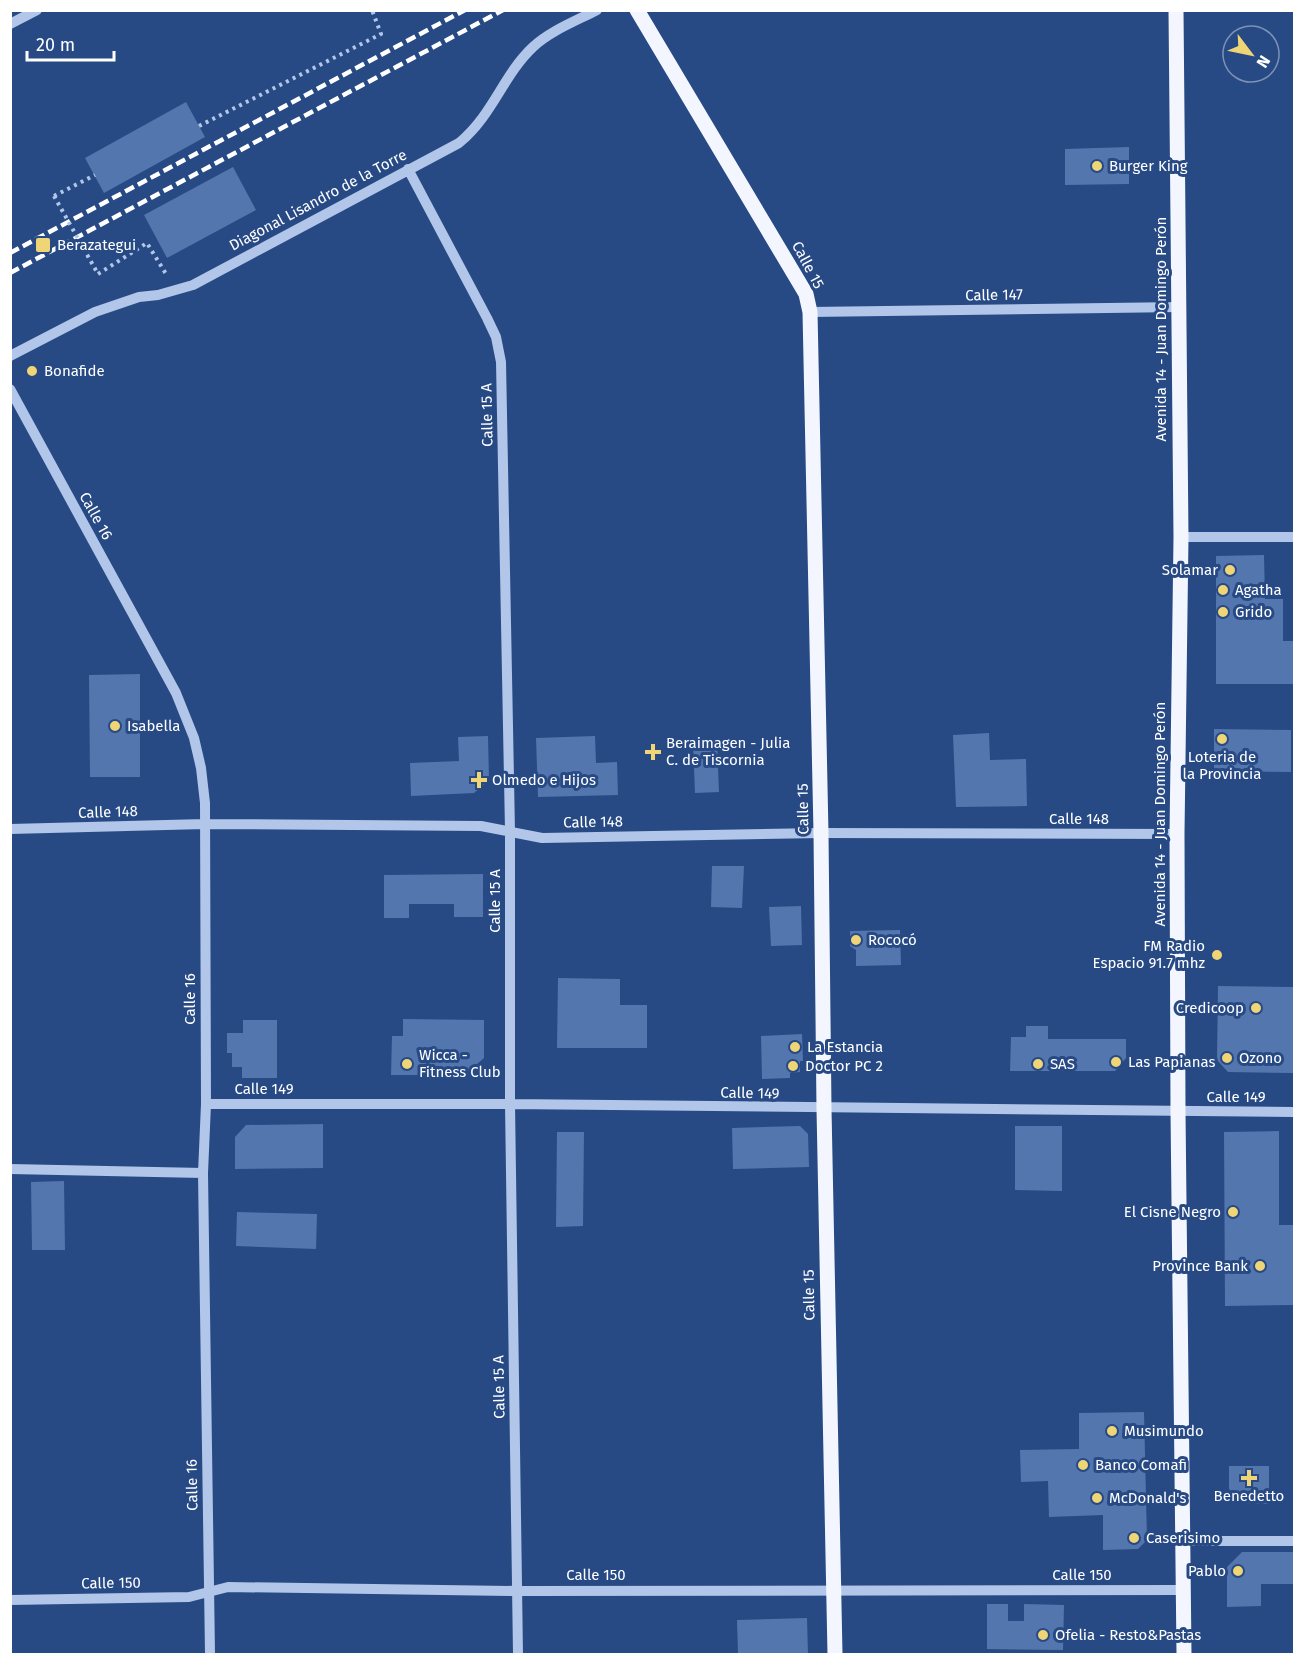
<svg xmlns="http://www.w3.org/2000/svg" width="1305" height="1665" font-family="'Fira Sans',sans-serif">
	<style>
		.building { fill: #5376ae }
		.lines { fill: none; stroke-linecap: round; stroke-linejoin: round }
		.path { stroke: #b1c6e8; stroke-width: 4; stroke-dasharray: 3 4.5; stroke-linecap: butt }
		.minor { stroke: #b1c6e8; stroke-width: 10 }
		.major { stroke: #f3f6fe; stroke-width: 15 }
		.rail { stroke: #fff; stroke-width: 4.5; stroke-dasharray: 10 4.5; stroke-linecap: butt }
		.path-bridge { stroke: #b1c6e8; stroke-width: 4; stroke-dasharray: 3 4.5; stroke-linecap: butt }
		.poi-dot { fill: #f0d576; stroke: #274a85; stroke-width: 2 }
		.labels { text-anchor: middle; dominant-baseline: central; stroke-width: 6; stroke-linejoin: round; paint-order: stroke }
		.poi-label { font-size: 15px; fill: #fff; stroke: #274a85; text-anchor: start }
		.street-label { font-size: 15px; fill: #fff; stroke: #274a85 }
	</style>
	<rect width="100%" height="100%" fill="#274a85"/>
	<!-- building -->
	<path class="building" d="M186 102 205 137 104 193 85 158Z
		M1129 147V184L1065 185V149Z
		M233 167 256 210 167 258 144 215Z
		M1264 555 1265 599H1283V641H1294V684H1216V556Z
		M140 674V777H90L89 675Z
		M1214 729 1291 730V772L1214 771Z
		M989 733 990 760 1026 759 1027 806 956 807 953 735Z
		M488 736 489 780 474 793 411 796 410 763 459 761 458 737Z
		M595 736 596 763 617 762 618 795 538 797 536 738Z
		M717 741 719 792 695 793 693 742Z
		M712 866H744L742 908 711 907Z
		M483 874V917H454V904H409V918H384V875Z
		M801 906 802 945 771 946 769 907Z
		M900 930 901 965 856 966V950L850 946V931Z
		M558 978 620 979V1005H647V1048H557Z
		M1218 986 1294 987V1073L1228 1072 1217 1060Z
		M403 1019 484 1020V1058L465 1075H391L392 1036H403Z
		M243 1020H277V1078H242V1067H232V1053H227V1033H243Z
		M1026 1026H1048V1039H1126V1058L1115 1071H1010L1011 1037H1026Z
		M802 1034 803 1061H800V1072L790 1073V1078L762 1079 761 1036Z
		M323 1124V1168L235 1169V1137L246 1125Z
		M800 1126 808 1134 809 1167 733 1169 732 1128Z
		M1015 1126H1062V1191L1015 1190Z
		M1279 1131V1225H1294V1305L1225 1306 1224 1132Z
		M557 1132H584L583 1226 556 1227Z
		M64 1181 65 1250H32L31 1182Z
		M237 1212 317 1214 316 1249 236 1246Z
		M1144 1412 1147 1540 1138 1549 1103 1550V1515L1049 1517 1048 1481 1021 1482 1020 1450 1079 1449V1413Z
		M1229 1466H1269V1504L1244 1503 1229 1489Z
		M1242 1552H1294V1584H1261V1606L1227 1607V1567Z
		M987 1604H1008V1621H1024V1604L1064 1605 1063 1650 987 1649Z
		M807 1618 808 1654H738L737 1620Z"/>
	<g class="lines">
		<!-- path -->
		<path class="path" d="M199 126 381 34 372 10
			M54 196 95 175
			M98 274 147 243 166 274"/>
		<!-- minor -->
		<path class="minor" d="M10 24 37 10
			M408 169 487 318 496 337 501 362 510 831V1104L518 1654
			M810 312 1180 307
			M10 356 95 312 139 297 158 295 193 285 459 143C493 115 503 75 533 47 550 31 576 21 597 10
			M10 389 176 693 194 738 201 768 205 803 206 1104 203 1173 210 1654
			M1181 537H1294
			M10 829 205 824 481 826 542 838 821 833 1177 834
			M206 1104H510L1294 1112
			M10 1169 203 1173
			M1184 1541H1294
			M10 1600 189 1597 228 1587 517 1591 1183 1590"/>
		<!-- major -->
		<path class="major" d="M637 10 806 294 810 312 821 833 824 1109 835 1654
			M1176 10 1181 537 1177 834 1178 1112 1184 1654"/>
		<!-- rail -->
		<path class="rail" d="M10 253 465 10
			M10 273 503 10"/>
		<!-- path-bridge -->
		<path class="path-bridge" d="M54 196 98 274"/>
	</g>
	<!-- markers -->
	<g class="poi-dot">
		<circle cx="1097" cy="166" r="6"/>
		<rect x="35" y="237" width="16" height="16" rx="3"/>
		<circle cx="32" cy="371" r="6"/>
		<circle cx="1230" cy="570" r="6"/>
		<circle cx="1223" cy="590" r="6"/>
		<circle cx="1223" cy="612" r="6"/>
		<circle cx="115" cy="726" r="6"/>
		<circle cx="1222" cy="739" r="6"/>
		<path d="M650 743h6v6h6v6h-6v6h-6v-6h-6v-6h6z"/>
		<path d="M476 771h6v6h6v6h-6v6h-6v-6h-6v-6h6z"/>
		<circle cx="856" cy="940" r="6"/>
		<circle cx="1217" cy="955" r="6"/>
		<circle cx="1256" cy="1008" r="6"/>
		<circle cx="795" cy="1047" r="6"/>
		<circle cx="1227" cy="1058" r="6"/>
		<circle cx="1116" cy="1062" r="6"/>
		<circle cx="407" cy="1064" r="6"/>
		<circle cx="1038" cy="1064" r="6"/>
		<circle cx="793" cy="1066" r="6"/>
		<circle cx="1233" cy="1212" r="6"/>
		<circle cx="1260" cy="1266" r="6"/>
		<circle cx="1112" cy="1431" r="6"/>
		<circle cx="1083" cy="1465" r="6"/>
		<path d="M1246 1469h6v6h6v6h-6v6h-6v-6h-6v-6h6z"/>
		<circle cx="1097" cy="1498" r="6"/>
		<circle cx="1134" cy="1538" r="6"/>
		<circle cx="1238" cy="1571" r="6"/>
		<circle cx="1043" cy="1635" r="6"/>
	</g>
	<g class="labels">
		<!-- poi labels -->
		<g class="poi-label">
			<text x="1109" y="166">Burger King</text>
			<text x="57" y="245">Berazategui</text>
			<text x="44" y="371">Bonafide</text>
			<text x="1218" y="570" text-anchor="end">Solamar</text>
			<text x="1235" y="590">Agatha</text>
			<text x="1235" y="612">Grido</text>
			<text x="127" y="726">Isabella</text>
			<text x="666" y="743">Beraimagen - Julia<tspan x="666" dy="17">C. de Tiscornia</tspan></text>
			<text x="1222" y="757" text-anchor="middle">Loteria de<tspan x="1222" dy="17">la Provincia</tspan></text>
			<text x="492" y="780">Olmedo e Hijos</text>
			<text x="868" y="940">Rococó</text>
			<text x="1205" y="946" text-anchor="end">FM Radio<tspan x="1205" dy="17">Espacio 91.7 mhz</tspan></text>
			<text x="1244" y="1008" text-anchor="end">Credicoop</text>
			<text x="807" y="1047">La Estancia</text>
			<text x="419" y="1055">Wicca -<tspan x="419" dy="17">Fitness Club</tspan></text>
			<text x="1239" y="1058">Ozono</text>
			<text x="1128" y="1062">Las Papianas</text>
			<text x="1050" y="1064">SAS</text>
			<text x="805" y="1066">Doctor PC 2</text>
			<text x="1221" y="1212" text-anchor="end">El Cisne Negro</text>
			<text x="1248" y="1266" text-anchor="end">Province Bank</text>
			<text x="1124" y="1431">Musimundo</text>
			<text x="1095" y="1465">Banco Comafi</text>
			<text x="1249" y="1496" text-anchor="middle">Benedetto</text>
			<text x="1109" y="1498">McDonald's</text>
			<text x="1146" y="1538">Caserisimo</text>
			<text x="1226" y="1571" text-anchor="end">Pablo</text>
			<text x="1055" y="1635">Ofelia - Resto&amp;Pastas</text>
		</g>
		<!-- street labels -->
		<g class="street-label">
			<text transform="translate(318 200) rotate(-28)">Diagonal Lisandro de la Torre</text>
			<text transform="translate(808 265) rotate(62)">Calle 15</text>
			<text transform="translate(994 295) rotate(-1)">Calle 147</text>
			<text transform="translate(1161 329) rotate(-90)">Avenida 14 - Juan Domingo Perón</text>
			<text transform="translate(487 415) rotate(-91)">Calle 15 A</text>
			<text transform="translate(96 516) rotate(61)">Calle 16</text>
			<text transform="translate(803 809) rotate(-91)">Calle 15</text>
			<text transform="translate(108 812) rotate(-2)">Calle 148</text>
			<text transform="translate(1160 814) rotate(-90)">Avenida 14 - Juan Domingo Perón</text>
			<text x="1079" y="819">Calle 148</text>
			<text transform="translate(593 822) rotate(-1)">Calle 148</text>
			<text transform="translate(495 901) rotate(-90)">Calle 15 A</text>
			<text transform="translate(190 999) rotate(-90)">Calle 16</text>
			<text x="264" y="1089">Calle 149</text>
			<text transform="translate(750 1093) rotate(1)">Calle 149</text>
			<text x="1236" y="1097">Calle 149</text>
			<text transform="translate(809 1295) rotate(-91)">Calle 15</text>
			<text transform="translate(499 1387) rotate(-91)">Calle 15 A</text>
			<text transform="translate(192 1485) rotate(-91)">Calle 16</text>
			<text x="596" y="1575">Calle 150</text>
			<text x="1082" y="1575">Calle 150</text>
			<text transform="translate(111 1583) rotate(-1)">Calle 150</text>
		</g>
	</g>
	<!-- border -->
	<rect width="1305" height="1665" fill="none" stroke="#ffffff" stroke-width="24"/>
	<!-- north arrow -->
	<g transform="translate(1251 54) rotate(122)"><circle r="28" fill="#274a85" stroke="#7d92b6" stroke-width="1.5"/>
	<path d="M0-4.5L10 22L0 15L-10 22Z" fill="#f0d576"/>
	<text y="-9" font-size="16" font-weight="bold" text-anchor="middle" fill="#ffffff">N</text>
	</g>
	<!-- scale -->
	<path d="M27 51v9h87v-9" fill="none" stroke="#ffffff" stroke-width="3"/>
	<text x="36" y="51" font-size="18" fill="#ffffff" stroke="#274a85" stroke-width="4.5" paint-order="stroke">20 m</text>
</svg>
